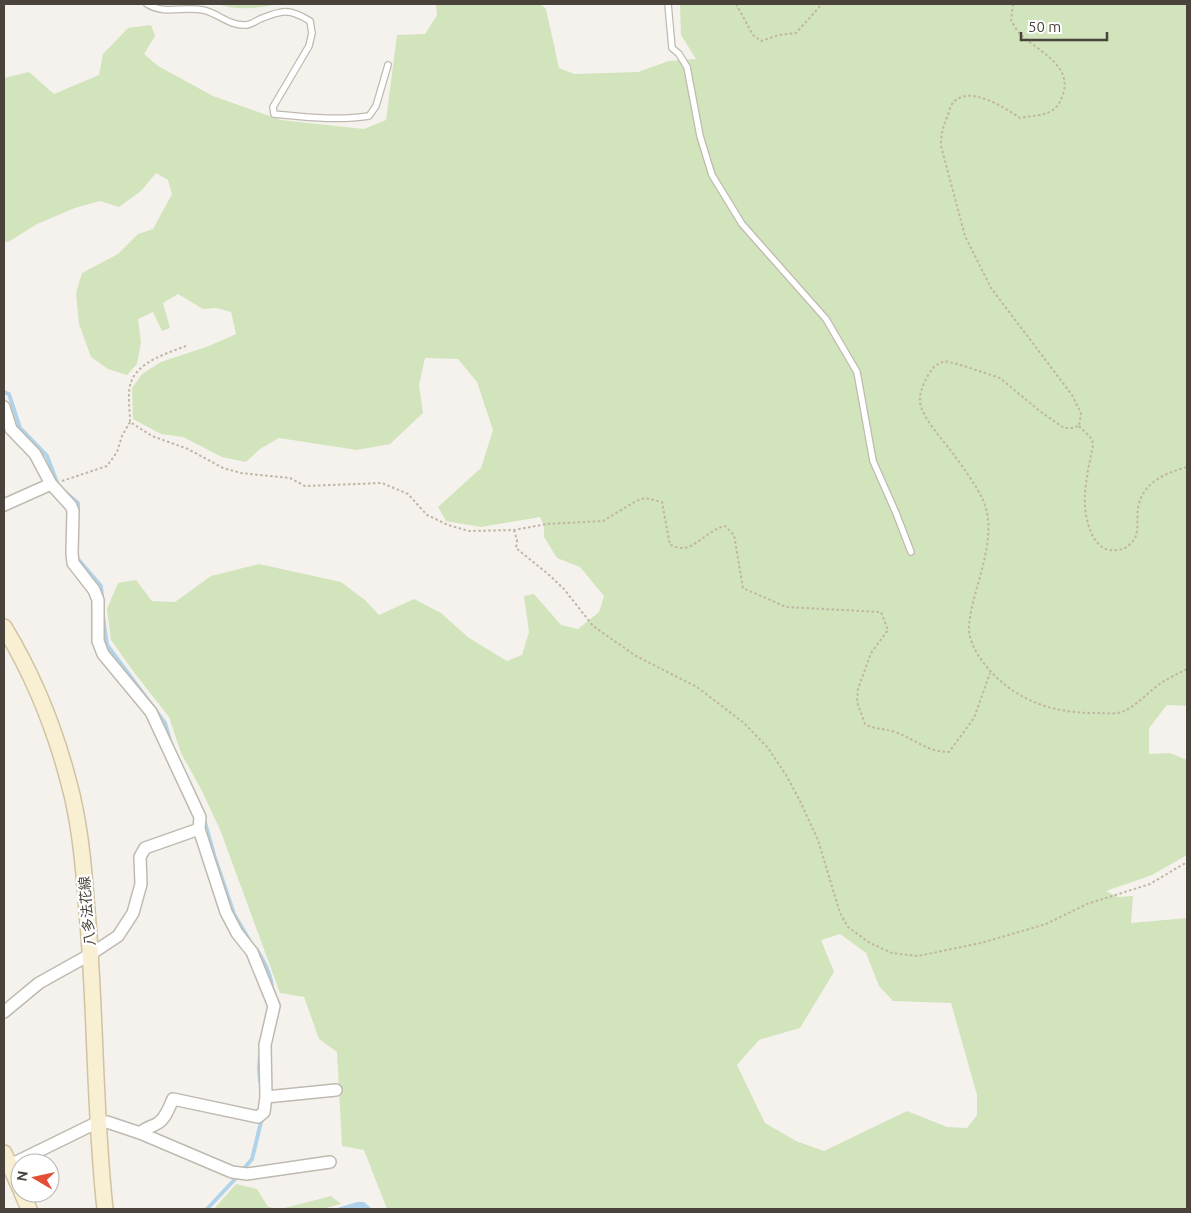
<svg xmlns="http://www.w3.org/2000/svg" width="1191" height="1213" font-family="Ubuntu,'Noto Sans JP',sans-serif">
	<style>
		.green { fill: #d2e4bb; fill-rule: evenodd }
		.water { fill: #b1d3ea }
		.lines { fill: none; stroke-linecap: round; stroke-linejoin: round }
		.stream { stroke: #b1d3ea; stroke-width: 4 }
		.service-casing { stroke: #bfbab0; stroke-width: 8 }
		.minor-casing { stroke: #bfbab0; stroke-width: 14 }
		.secondary-casing { stroke: #cfc3a2; stroke-width: 18 }
		.path { stroke: #c0b5a3; stroke-width: 2; stroke-dasharray: 2.5 2.5; stroke-linecap: butt }
		.service { stroke: #fff; stroke-width: 5.5 }
		.minor { stroke: #fff; stroke-width: 11 }
		.secondary { stroke: #f9efd2; stroke-width: 15 }
		.labels { text-anchor: middle; dominant-baseline: central; stroke-width: 4.5; stroke-linejoin: round; paint-order: stroke }
		.street-label { font-size: 14px; fill: #49433b; stroke: #fff }
	</style>
	<rect width="100%" height="100%" fill="#f5f2ed"/>
	<!-- green -->
	<path class="green" d="M216 4H277C257 9 236 10 216 4Z
		M436 4H540L546 9 559 68 574 74 638 72 669 61 696 59 681 35 680 4H1187V706L1167 705 1149 728V754L1170 753 1187 760V855L1152 875 1106 891 1118 897 1133 896 1131 923 1187 918V1209H387L364 1150 342 1146 337 1052 319 1039 304 997 280 993 221 832 202 791 181 753 169 717 136 675 111 640 107 609 118 583 136 580 152 601 175 602 211 576 259 564 341 582 365 600 379 615 414 599 441 613 469 638 507 661 522 655 529 632 524 596 534 594 561 625 578 629 599 612 604 596 580 567 557 558 544 537V526L540 517 481 527 446 521 438 507 481 468 493 430 477 382 458 359 425 358 419 385 423 413 390 444 357 450 279 438 260 449 246 462 222 457 183 437 161 434 133 419 132 388 142 374 161 362 209 346 236 334 231 312 216 308 203 309 178 294 163 303 170 328 162 331 153 312 138 319 141 342 137 364 127 375 108 369 91 357 79 324 76 293 82 273 118 254 138 234 153 229 172 194 168 180 156 173 141 191 119 207 100 201 75 208 37 224 8 242H4V78L29 72 54 94 99 75 103 54 128 28 151 25 155 36 144 54 158 66 213 96 281 120 364 129 386 120 397 35 425 34 437 15ZM840 934 866 953 879 986 893 1001 951 1003 977 1095V1115L967 1128 947 1127 907 1111 824 1151 796 1141 765 1123 737 1065 759 1040 800 1028 834 972 821 940Z
		M236 1184 257 1189 268 1207 281 1209 331 1196 341 1204 322 1209H214Z"/>
	<!-- water -->
	<path class="water" d="M357 1202H364L372 1209H334Z"/>
	<g class="lines">
		<!-- stream -->
		<path class="stream" d="M4 392 9 394 20 428 47 456 58 485
			M65 492 78 503V511
			M77 558 101 586 102 597
			M103 616 107 645 165 723 171 744
			M204 819 215 858 234 914 251 943
			M257 950C264 961 273 979 272 992
			M260 1055 259 1068 260 1081
			M242 1171 252 1159 262 1118
			M207 1209 238 1176"/>
		<defs>
			<path id="service" d="M147 4C165 15 183 6 203 10 218 13 229 26 246 25 250 25 256 21 260 19 282 10 289 8 310 21L312 33 309 46 273 107 274 114C306 117 337 121 369 116L376 106 388 65
				M668 4 672 48 679 54 687 67 700 136 712 175 742 224 826 319 857 372 873 461 896 513 911 552"/>
			<path id="minor" d="M4 407 11 429 35 454 51 484
				M4 505 51 484 71 506 73 511 72 553 73 563 94 590 98 600V641L103 654 151 712 200 817 199 829 145 848 140 857 141 884 133 913 118 936 91 954 39 983 4 1012
				M266 1097 336 1090
				M140 1133 232 1172 247 1174 330 1162
				M4 1168 98 1122H107L140 1133C146 1127 152 1127 158 1123 166 1118 169 1107 173 1099L258 1117 264 1112 266 1097 265 1045 274 1006 252 952 237 933 226 912 199 829"/>
			<path id="secondary" d="M4 627C35 678 58 737 72 795 81 833 84 872 87 911 96 1010 94 1110 105 1209
				M4 1153 20 1188
				M22 1193 29 1209"/>
		</defs>
		<!-- service casing -->
		<use href="#service" class="service-casing"/>
		<!-- minor casing -->
		<use href="#minor" class="minor-casing"/>
		<!-- secondary casing -->
		<use href="#secondary" class="secondary-casing"/>
		<!-- path -->
		<path class="path" d="M736 4 753 35 761 41 779 35 796 33 822 4
			M1013 4 1011 20C1013 24 1016 29 1019 33 1036 50 1073 65 1063 94 1056 117 1041 114 1020 118 1005 108 968 83 952 104 950 107 949 112 948 115 943 126 941 134 941 146L965 236 991 288 1072 395 1081 413 1079 426 1072 428H1064L1041 412 1000 378 958 364 944 361C941 363 937 364 934 367 927 375 919 391 920 401 920 416 945 442 954 455 963 467 977 487 983 500 1000 539 972 587 969 626 968 637 974 649 980 658 1008 698 1050 714 1098 713 1106 713 1117 715 1124 711 1139 704 1150 690 1164 681 1171 677 1179 673 1187 669
			M186 346C168 353 139 361 131 382 127 393 130 410 130 422L152 436 188 449 223 468 241 473 290 478 305 486 382 483 408 494 427 515 448 525 469 531 514 530 547 524 603 521 636 501 645 498 662 502 670 545C674 546 678 548 682 548 694 549 710 529 725 526L734 535 743 588 786 607 881 612 888 630 871 653 858 689 857 702 865 724C875 730 884 728 895 732 915 739 927 752 949 752L974 718 990 673
			M1079 426 1092 439 1093 445C1090 462 1085 480 1085 498 1084 514 1090 546 1109 550 1116 551 1125 550 1130 544 1141 535 1136 521 1138 508 1142 483 1165 473 1187 467
			M62 481 107 466 117 452 122 436 130 422
			M514 530 517 540 516 548 548 574 564 589 593 626 636 656 697 687 744 723 768 748 786 775 799 799 818 840 840 913 848 927 870 943 892 953 918 956 981 943 1046 924 1087 904 1150 884 1187 862"/>
		<!-- service -->
		<use href="#service" class="service"/>
		<!-- minor -->
		<use href="#minor" class="minor"/>
		<!-- secondary -->
		<use href="#secondary" class="secondary"/>
	</g>
	<g class="labels">
		<!-- street labels -->
		<g class="street-label">
			<text transform="translate(87 911) rotate(-95)">八多法花線</text>
		</g>
	</g>
	<!-- border -->
	<rect width="1191" height="1213" fill="none" stroke="#49433b" stroke-width="10"/>
	<!-- north arrow -->
	<g transform="translate(35 1178) rotate(279)"><circle r="24" fill="#ffffff" stroke="#b6b4b1"/>
	<path d="M0-4L9 19L0 12L-9 19Z" fill="#e24e36"/>
	<text y="-8" font-size="14" font-weight="bold" text-anchor="middle" fill="#49433b">N</text>
	</g>
	<!-- scale -->
	<path d="M1021 32v8h86v-8" fill="none" stroke="#49433b" stroke-width="2.5"/>
	<text x="1028" y="32" font-size="15" fill="#49433b" stroke="#ffffff" stroke-width="4" paint-order="stroke">50 m</text>
</svg>
